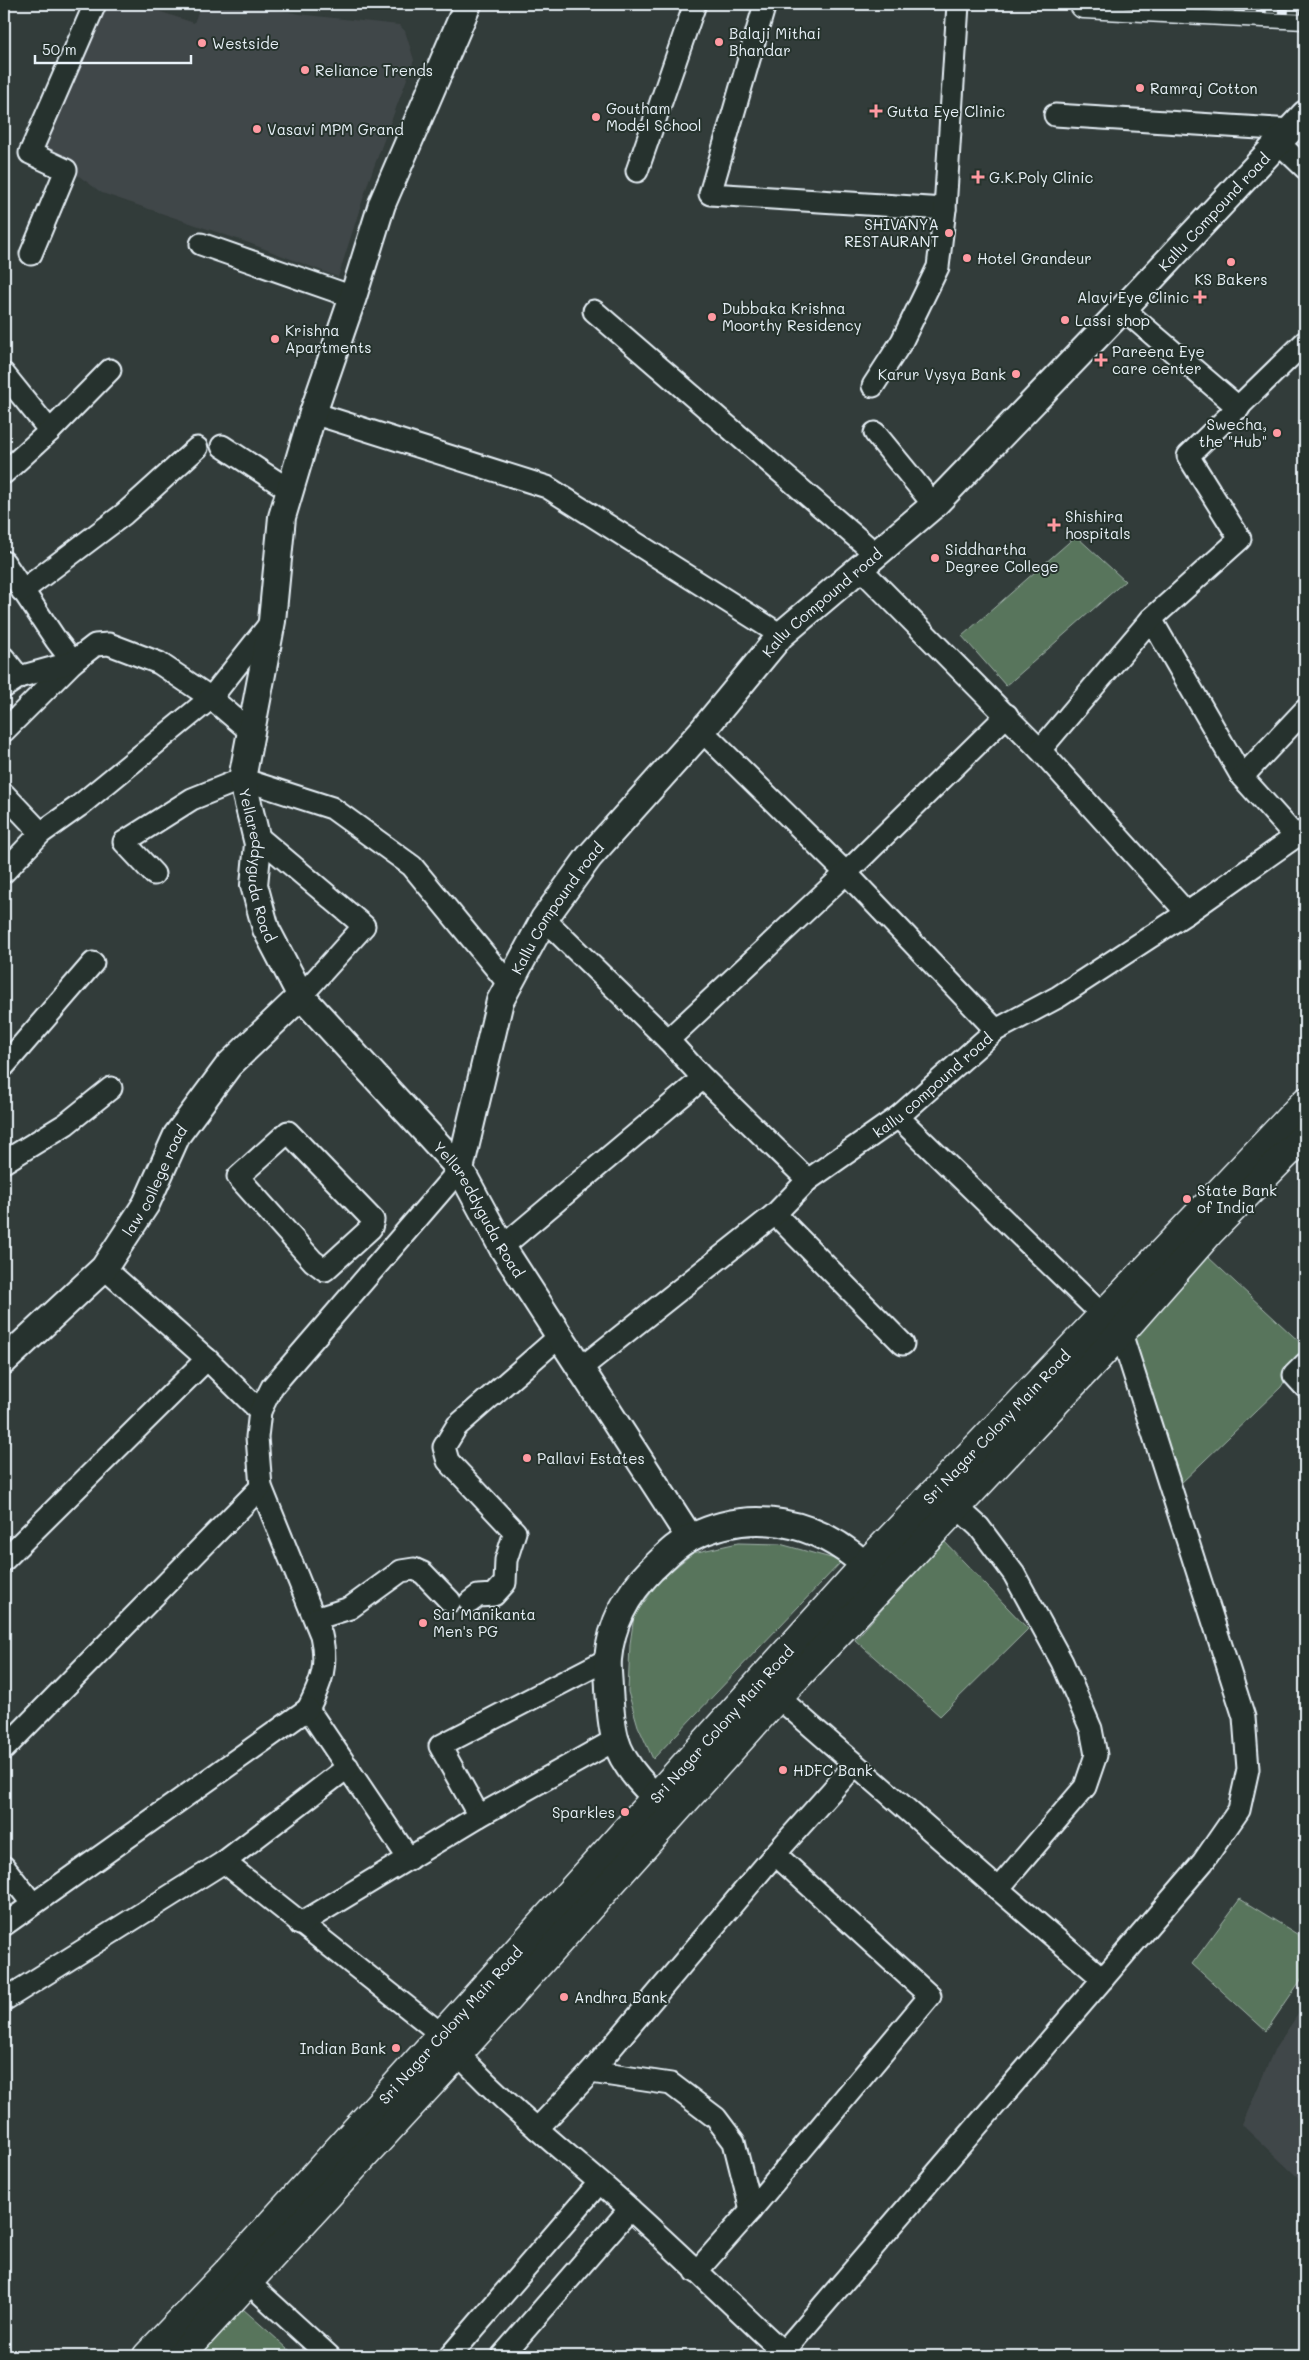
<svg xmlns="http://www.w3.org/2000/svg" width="1309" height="2360" font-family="Mali,sans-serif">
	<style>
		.built { fill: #414749 }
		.green { fill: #58745b; stroke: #a0b2aa }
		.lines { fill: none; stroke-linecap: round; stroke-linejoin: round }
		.minor-casing { stroke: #e8f1f8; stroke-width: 25 }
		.tertiary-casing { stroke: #e8f1f8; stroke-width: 30 }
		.secondary-casing { stroke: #e8f1f8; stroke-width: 31 }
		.trunk-casing { stroke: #e8f1f8; stroke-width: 31 }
		.minor { stroke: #26332d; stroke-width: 21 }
		.tertiary { stroke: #26332d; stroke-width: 26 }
		.secondary { stroke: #26332d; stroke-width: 28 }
		.trunk { stroke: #26332d; stroke-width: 28 }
		.rail-casing { stroke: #e8f1f8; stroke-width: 5.5 }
		.rail { stroke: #26332d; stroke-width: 4; stroke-dasharray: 11; stroke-linecap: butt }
		.poi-dot { fill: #ff9aa2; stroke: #26332d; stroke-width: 2 }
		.labels { text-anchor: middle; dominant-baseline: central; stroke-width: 4; stroke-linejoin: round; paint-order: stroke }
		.poi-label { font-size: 15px; fill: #e8f1f8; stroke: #26332d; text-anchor: start }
		.street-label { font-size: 15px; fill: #e8f1f8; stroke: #26332d }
	</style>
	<rect width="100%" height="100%" fill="#323c3a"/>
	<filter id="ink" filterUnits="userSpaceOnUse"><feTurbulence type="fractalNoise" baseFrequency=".02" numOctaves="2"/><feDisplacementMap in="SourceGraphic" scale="10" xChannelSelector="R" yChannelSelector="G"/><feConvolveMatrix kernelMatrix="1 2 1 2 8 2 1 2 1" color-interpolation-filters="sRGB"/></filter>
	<g filter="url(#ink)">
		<!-- built -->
		<path class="built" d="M99 4H146V7L194 23 201 4H241L306 15 399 25 405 31 414 60 369 180 338 277 249 243 102 193 68 168 33 152Z
			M1305 2004V2184L1242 2125 1274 2050Z"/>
		<!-- green -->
		<path class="green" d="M1076 536 1125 581 1006 686 962 636Z
			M1208 1257 1305 1347 1281 1387 1178 1486 1125 1337Z
			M943 1540 1028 1629 940 1716 855 1640Z
			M738 1543 780 1544 842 1561 653 1759 638 1726 628 1692 630 1644 634 1616 661 1579 693 1553Z
			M1240 1899 1305 1939V1974L1266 2031 1192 1964Z
			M234 2301 296 2356H184Z"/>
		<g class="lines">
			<defs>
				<g id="minor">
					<path d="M765 4 710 194 945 209"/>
					<path d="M1055 115 1292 130"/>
					<path d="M1280 144 1305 168"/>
					<path d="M637 171 695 4"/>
					<path d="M201 244 353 297"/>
					<path d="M31 254 66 170 30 153 95 4"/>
					<path d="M1123 309 1239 408"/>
					<path d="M594 311 877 555"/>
					<path d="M4 374 50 431"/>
					<path d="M873 386 902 341 938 267 945 209 958 4"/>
					<path d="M313 413 547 487 781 635"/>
					<path d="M875 433 934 505"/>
					<path d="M222 446 291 491"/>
					<path d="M4 473 50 431 110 370"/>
					<path d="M4 562 56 640 73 662 4 731"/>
					<path d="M861 569 1040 750 1187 913"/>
					<path d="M22 591 124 514 197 448"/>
					<path d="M1151 619 1242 777 1305 710"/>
					<path d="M4 658 19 677"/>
					<path d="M4 687 19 677 73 662 95 645 109 644 159 663 211 698 251 732"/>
					<path d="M702 731 846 873 996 1030"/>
					<path d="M1040 750 1151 619 1240 539 1188 456 1305 342"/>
					<path d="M1242 777 1296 837"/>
					<path d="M4 794 41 833"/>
					<path d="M256 835 364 926 301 996"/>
					<path d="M4 872 41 833 79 806 211 698 272 621"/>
					<path d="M154 874 124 842 192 799 242 779 332 808 412 866 508 983"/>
					<path d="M544 919 668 1040"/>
					<path d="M4 1066 93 963"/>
					<path d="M703 1078 808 1180"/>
					<path d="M288 1132 373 1220 371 1228 325 1270 313 1261 238 1177Z"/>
					<path d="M4 1162 66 1124 111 1088"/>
					<path d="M775 1214 903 1344"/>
					<path d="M502 1247 703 1078 668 1040 846 873 1007 715"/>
					<path d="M104 1268 207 1359 260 1411 257 1437 261 1487 321 1635C328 1666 322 1681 308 1709L409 1859"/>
					<path d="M1305 1364 1294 1375 1305 1387"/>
					<path id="s1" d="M581 1368 775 1214 808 1180 898 1117 996 1030 1058 997 1187 913 1305 830"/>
					<path d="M260 1411 272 1387 460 1169"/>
					<path d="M956 1506 979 1527 1014 1574 1062 1662 1091 1729 1096 1755 1085 1787 998 1889 1103 1979"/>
					<path d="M4 1560 207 1359"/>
					<path d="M470 1602 478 1596 494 1595 505 1583 506 1560 515 1532 448 1461 444 1447 457 1426 560 1336"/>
					<path d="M315 1619 350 1608 401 1571 414 1569 423 1573 450 1601"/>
					<path d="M778 1697 998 1889"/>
					<path d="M4 1749 261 1487"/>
					<path d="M479 1816 440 1746 608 1659"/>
					<path d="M775 1854 855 1765"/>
					<path d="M224 1862 441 2034C496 2100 567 2152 630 2209 682 2256 732 2305 783 2352"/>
					<path d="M4 1867 32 1903"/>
					<path d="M300 1924 479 1816 615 1740"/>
					<path d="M4 1925 308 1709"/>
					<path d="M4 2000 224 1862 348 1767"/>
					<path d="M591 2072 671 2084 716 2118 734 2142 751 2210"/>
					<path d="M537 2129 591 2072 775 1854 930 1996 751 2210 696 2272"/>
					<path d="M237 2272 329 2356"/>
					<path d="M450 2356 599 2183"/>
					<path d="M502 2356 630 2209"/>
					<path d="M780 2356 1203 1862 1239 1810 1248 1769 1244 1717 1121 1333 898 1117"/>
				</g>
				<g id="tertiary">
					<path id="s2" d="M468 4 382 204 353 297 313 413 282 517 272 621 242 779 258 844 254 885 266 929 301 996 460 1169 502 1247 690 1538"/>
					<path id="s3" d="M460 1169 500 1001 544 919 589 857 702 731 781 635 934 505 1123 309 1305 114"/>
					<path id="s4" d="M4 1361 104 1268 146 1204 177 1135 229 1065 301 996"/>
					<path d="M673 1812C650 1793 623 1768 615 1738 611 1723 610 1705 609 1689 609 1680 607 1669 608 1659 611 1624 628 1593 652 1569 664 1558 675 1545 690 1538 751 1507 815 1520 865 1565"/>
				</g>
				<g id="secondary">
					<path id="s5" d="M147 2356 232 2267 865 1565 1305 1102"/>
					<path d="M180 2356 458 2054 778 1697 1121 1333 1209 1233 1305 1135"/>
				</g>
				<path id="trunk" d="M1084 4 1305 15"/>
			</defs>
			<!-- minor casing -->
			<use href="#minor" class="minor-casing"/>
			<!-- tertiary casing -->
			<use href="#tertiary" class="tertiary-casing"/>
			<!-- secondary casing -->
			<use href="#secondary" class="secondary-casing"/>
			<!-- trunk casing -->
			<use href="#trunk" class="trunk-casing"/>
			<!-- minor -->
			<use href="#minor" class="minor"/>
			<!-- tertiary -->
			<use href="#tertiary" class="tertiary"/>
			<!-- secondary -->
			<use href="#secondary" class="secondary"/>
			<!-- trunk -->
			<use href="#trunk" class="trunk"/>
			<defs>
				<path id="rail" d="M1091 4 1305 12"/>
			</defs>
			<!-- rail casing -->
			<use href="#rail" class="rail-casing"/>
			<!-- rail -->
			<use href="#rail" class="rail"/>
		</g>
	</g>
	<!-- markers -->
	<g class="poi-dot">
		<circle cx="719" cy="42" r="5"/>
		<circle cx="202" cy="43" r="5"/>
		<circle cx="305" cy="70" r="5"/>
		<circle cx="1140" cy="88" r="5"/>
		<path d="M873.5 103.5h5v5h5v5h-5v5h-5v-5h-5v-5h5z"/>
		<circle cx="596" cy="117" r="5"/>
		<circle cx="257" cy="129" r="5"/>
		<path d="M975.5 169.5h5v5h5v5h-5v5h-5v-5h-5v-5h5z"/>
		<circle cx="949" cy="233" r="5"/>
		<circle cx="967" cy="258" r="5"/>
		<circle cx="1231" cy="262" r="5"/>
		<path d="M1197.5 289.5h5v5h5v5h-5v5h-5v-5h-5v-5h5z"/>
		<circle cx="712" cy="317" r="5"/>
		<circle cx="1065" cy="320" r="5"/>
		<circle cx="275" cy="339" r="5"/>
		<path d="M1098.5 352.5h5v5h5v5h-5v5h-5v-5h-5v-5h5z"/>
		<circle cx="1016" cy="374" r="5"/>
		<circle cx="1277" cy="433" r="5"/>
		<path d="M1051.5 517.5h5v5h5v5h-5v5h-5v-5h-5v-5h5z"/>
		<circle cx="935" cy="558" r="5"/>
		<circle cx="1187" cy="1199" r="5"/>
		<circle cx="527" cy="1458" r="5"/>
		<circle cx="423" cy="1623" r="5"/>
		<circle cx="783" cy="1770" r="5"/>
		<circle cx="625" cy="1812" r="5"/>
		<circle cx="564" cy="1997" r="5"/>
		<circle cx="396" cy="2048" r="5"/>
	</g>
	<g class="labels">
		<!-- poi labels -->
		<g class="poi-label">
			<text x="729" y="33">Balaji Mithai<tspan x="729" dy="17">Bhandar</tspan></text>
			<text x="212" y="43">Westside</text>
			<text x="315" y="70">Reliance Trends</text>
			<text x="1150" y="88">Ramraj Cotton</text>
			<text x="606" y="108">Goutham<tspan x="606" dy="17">Model School</tspan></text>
			<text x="887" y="111">Gutta Eye Clinic</text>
			<text x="267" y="129">Vasavi MPM Grand</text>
			<text x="989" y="177">G.K.Poly Clinic</text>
			<text x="939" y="224" text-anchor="end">SHIVANYA<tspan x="939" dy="17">RESTAURANT</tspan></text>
			<text x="977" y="258">Hotel Grandeur</text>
			<text x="1231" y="279" text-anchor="middle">KS Bakers</text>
			<text x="1189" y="297" text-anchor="end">Alavi Eye Clinic</text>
			<text x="722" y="308">Dubbaka Krishna<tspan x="722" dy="17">Moorthy Residency</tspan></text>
			<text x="1075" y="320">Lassi shop</text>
			<text x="285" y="330">Krishna<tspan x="285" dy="17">Apartments</tspan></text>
			<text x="1112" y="351">Pareena Eye<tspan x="1112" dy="17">care center</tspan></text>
			<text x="1006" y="374" text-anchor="end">Karur Vysya Bank</text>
			<text x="1267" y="424" text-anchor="end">Swecha,<tspan x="1267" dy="17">the "Hub"</tspan></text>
			<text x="1065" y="516">Shishira<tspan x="1065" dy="17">hospitals</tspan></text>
			<text x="945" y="549">Siddhartha<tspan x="945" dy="17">Degree College</tspan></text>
			<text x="1197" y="1190">State Bank<tspan x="1197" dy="17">of India</tspan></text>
			<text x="537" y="1458">Pallavi Estates</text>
			<text x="433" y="1614">Sai Manikanta<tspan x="433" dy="17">Men's PG</tspan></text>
			<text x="793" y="1770">HDFC Bank</text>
			<text x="615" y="1812" text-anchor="end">Sparkles</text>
			<text x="574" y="1997">Andhra Bank</text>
			<text x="386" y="2048" text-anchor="end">Indian Bank</text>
		</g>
		<!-- street labels -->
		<g class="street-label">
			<text stroke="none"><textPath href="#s3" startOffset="1242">Kallu Compound road</textPath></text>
			<text stroke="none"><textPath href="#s3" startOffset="688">Kallu Compound road</textPath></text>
			<text stroke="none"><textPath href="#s2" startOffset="900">Yellareddyguda Road</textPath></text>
			<text stroke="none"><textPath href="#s3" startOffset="282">Kallu Compound road</textPath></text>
			<text stroke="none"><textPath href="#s1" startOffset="452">kallu compound road</textPath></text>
			<text stroke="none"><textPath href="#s4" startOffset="238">law college road</textPath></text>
			<text stroke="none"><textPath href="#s2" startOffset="1320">Yellareddyguda Road</textPath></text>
			<text stroke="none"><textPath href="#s5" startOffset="1259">Sri Nagar Colony Main Road</textPath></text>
			<text stroke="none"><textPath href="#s5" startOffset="854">Sri Nagar Colony Main Road</textPath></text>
			<text stroke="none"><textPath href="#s5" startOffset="449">Sri Nagar Colony Main Road</textPath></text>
		</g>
	</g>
	<!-- margin -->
	<rect width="1309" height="2360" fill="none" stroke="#26332d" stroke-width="20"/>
	<rect x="10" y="10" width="1289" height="2340" fill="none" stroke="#e8f1f8" stroke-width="2" filter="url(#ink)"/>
	<!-- scale -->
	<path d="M35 55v8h156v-8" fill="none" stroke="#e8f1f8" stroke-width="2.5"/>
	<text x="42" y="55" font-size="15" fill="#e8f1f8" stroke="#26332d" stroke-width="4" paint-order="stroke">50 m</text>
</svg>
